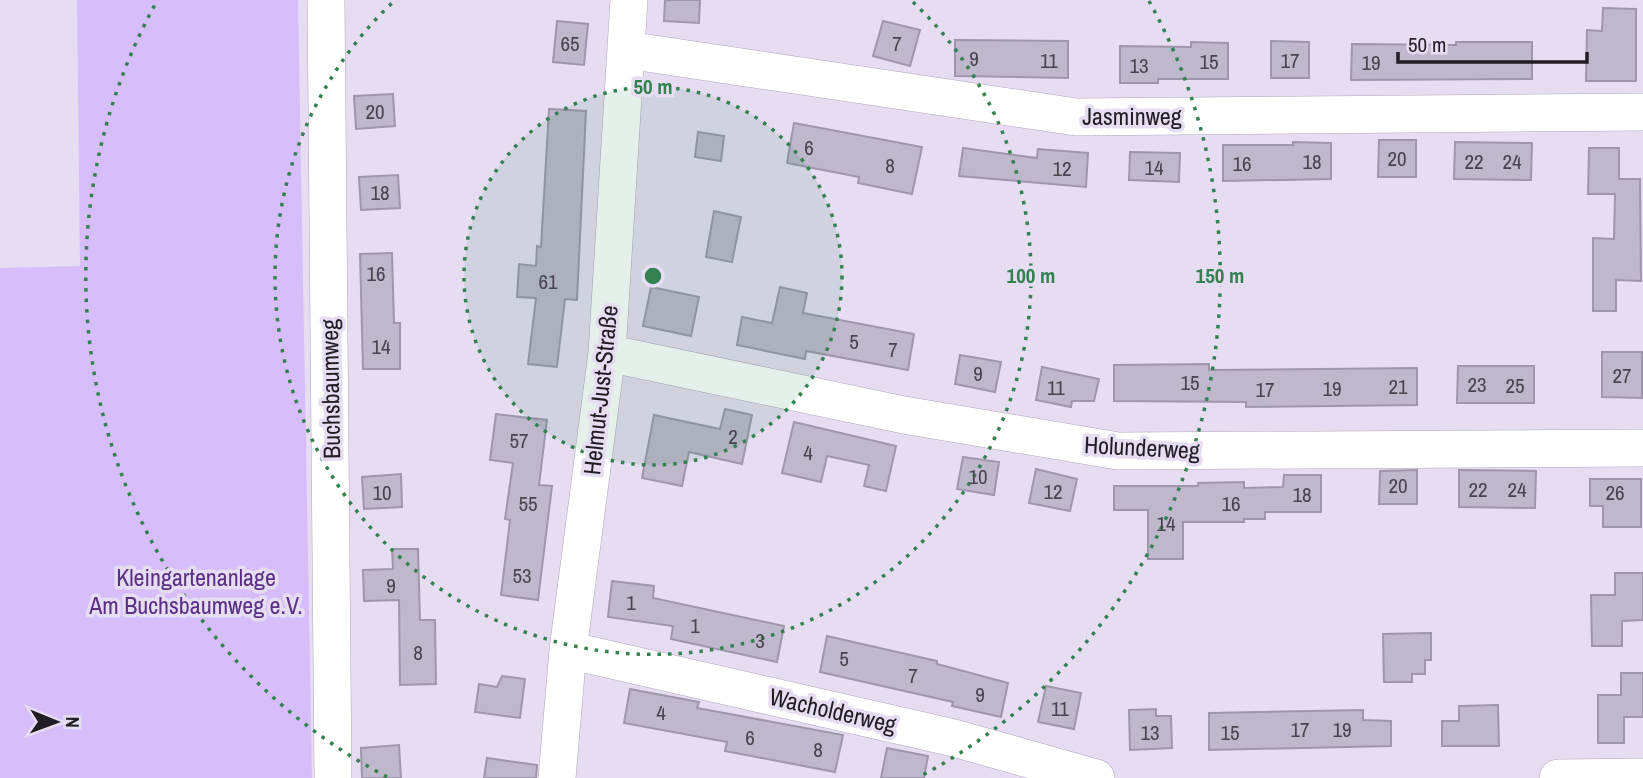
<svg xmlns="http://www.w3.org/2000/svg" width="1643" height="778" font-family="'Archivo Narrow',sans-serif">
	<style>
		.green { fill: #d7befa }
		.building { fill: #bfb7cc; stroke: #9e96ab; stroke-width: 2 }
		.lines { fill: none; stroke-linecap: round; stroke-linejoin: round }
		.minor-casing { stroke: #aea6bb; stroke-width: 38 }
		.minor { stroke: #fff; stroke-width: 37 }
		.ring { fill: none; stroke: #338151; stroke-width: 3.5; stroke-dasharray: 3.5 7 }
		.labels { text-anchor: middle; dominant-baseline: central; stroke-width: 7; stroke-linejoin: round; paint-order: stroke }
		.number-label { font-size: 21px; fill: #48444f }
		.street-label { font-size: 24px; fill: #201d25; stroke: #e6ddf3 }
		.park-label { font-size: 24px; fill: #5a2f85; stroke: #e6ddf3 }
		.centre { fill: #338151; stroke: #e6ddf3; stroke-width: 3.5 }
		.ring-label { font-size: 21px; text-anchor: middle; font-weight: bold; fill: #338151; stroke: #e6ddf3; stroke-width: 7; stroke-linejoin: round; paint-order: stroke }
	</style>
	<rect width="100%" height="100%" fill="#e6ddf3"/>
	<!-- green -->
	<path class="green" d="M77 0H298L312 778H0V268L80 266Z"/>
	<!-- building -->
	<path class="building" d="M665 0H700L699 23 664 21Z
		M1603 8 1636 9V81H1586L1587 30 1602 31Z
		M557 21 588 24 584 65 553 62Z
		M883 21 920 30 910 66 873 56Z
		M955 40 1068 41V78L955 76Z
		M1271 41 1309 42V78H1271Z
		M1191 42 1228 43V79H1158V83H1120V46L1191 47Z
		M1456 42H1532V79L1351 80 1352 44 1456 45Z
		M393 94 395 126 356 129 354 96Z
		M549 109 586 111 577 300 565 299 557 367 528 364 536 298 517 297 519 264 536 266 537 246 541 247Z
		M794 123 922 147 912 194 858 183 859 177 787 163Z
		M698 132 724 136 721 161 695 157Z
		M1379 140H1416V177H1378Z
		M1293 142 1331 143V179L1223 181V145H1293Z
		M1455 142 1532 143 1531 180 1454 179Z
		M963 148 1037 158 1038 149 1088 153 1086 187 959 176Z
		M1589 148H1619V179H1640L1641 281 1616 280V311H1593V238L1614 239 1615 194H1588Z
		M1130 152 1180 153 1179 182 1129 180Z
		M398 175 400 208 361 210 359 177Z
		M714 211 741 217 732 262 706 257Z
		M392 253 394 323H400V369H363L360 254Z
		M651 287 699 297 691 336 643 326Z
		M780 287 807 293 803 313 914 334 908 370 806 351 805 359 737 345 742 317 772 323Z
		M1602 352H1642V398L1602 397Z
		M960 355 1001 362 995 392 955 384Z
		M1209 364V370L1417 368V405L1246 407V402L1114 401V365Z
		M1458 366H1534V403H1457Z
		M1042 367 1099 379 1094 401H1072L1071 407 1036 400Z
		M725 409 752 415 742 464 689 452 682 486 642 478 654 415 720 429Z
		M496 414 547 420 539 485 552 486 538 600 501 595 510 520 505 519 513 463 490 460Z
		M794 422 896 446 886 491 864 486 869 465 827 456 821 482 782 473Z
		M963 457 999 462 994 495 957 489Z
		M1036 469 1077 479 1070 511 1029 503Z
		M1417 470V504H1379L1380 471Z
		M1459 470 1536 471 1535 508 1459 507Z
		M401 474 402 507 364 509 362 477Z
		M1284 475H1321V512H1265V519H1244V522H1183V559H1148V510H1114V486H1198V483L1244 482V488L1283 487Z
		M1590 479H1641V527H1603V506H1590Z
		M392 549H418L420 620H435L436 684 400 685 399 600 364 601 363 570 393 569Z
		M1615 573H1643V620L1622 621V646H1592L1591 595H1615Z
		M612 581 654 586 653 598 784 626 777 662 671 639 673 626 608 617Z
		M1431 633V660H1425V674H1412V682H1384L1383 634Z
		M827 636 937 661V664L1008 683 1001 717 952 706 953 702 820 672Z
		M1621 673H1643V717H1624V743H1598V695H1621Z
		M502 676 525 679 520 718 475 712 479 684 497 687Z
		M1046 686 1081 693 1074 729 1038 722Z
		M630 689 699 702 697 708 843 735 835 772 725 751 727 742 624 723Z
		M1498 705 1499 746H1442V721H1459V706Z
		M1156 709V716H1171L1172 748 1130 750 1129 710Z
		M1363 710V720L1391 721V746L1209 750V713Z
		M399 745 401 778H362L361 748Z
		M887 748 928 756 924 778H881Z
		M487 758 537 765 536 778H484Z"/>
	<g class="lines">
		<defs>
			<path id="minor" d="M326 0 333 778
				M627 50 1076 117 1643 112
				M607 353 904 415 1118 451 1643 448
				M568 650 954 738 1096 778
				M557 778 568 650 607 353 629 0
				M1558 778 1643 777"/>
		</defs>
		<!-- minor casing -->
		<use href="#minor" class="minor-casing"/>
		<!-- minor -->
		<use href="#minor" class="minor"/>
	</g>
	<!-- distance rings -->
	<circle cx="653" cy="276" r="189" fill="#338151" fill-opacity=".12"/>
	<g class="ring">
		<circle cx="653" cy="276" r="189"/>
		<path d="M913 2A378 378 0 1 1 393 2"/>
		<path d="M387 777A567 567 0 0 1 157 1M1149 1A567 567 0 0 1 919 777"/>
	</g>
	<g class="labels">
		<!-- number labels -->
		<g class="number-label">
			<text x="570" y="43">65</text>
			<text x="897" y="43">7</text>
			<text x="974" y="58">9</text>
			<text x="1049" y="60">11</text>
			<text x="1290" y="60">17</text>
			<text x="1209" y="61">15</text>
			<text x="1371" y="62">19</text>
			<text x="1139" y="65">13</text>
			<text x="375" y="111">20</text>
			<text x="809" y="147">6</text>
			<text x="1397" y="158">20</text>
			<text x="1312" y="161">18</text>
			<text x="1474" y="161">22</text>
			<text x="1512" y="161">24</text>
			<text x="1242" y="163">16</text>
			<text x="890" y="165">8</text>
			<text x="1154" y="167">14</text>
			<text x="1062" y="168">12</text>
			<text x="380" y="192">18</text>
			<text x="376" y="273">16</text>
			<text x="548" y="281">61</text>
			<text x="854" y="341">5</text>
			<text x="381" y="346">14</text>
			<text x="893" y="349">7</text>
			<text x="978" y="373">9</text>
			<text x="1622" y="375">27</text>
			<text x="1190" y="382">15</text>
			<text x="1477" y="384">23</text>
			<text x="1515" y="385">25</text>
			<text x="1398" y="386">21</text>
			<text x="1056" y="387">11</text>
			<text x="1332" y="388">19</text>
			<text x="1265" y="389">17</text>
			<text x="733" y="436">2</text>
			<text x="519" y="440">57</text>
			<text x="808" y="452">4</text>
			<text x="978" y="476">10</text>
			<text x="1398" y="485">20</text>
			<text x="1478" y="489">22</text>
			<text x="1517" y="489">24</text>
			<text x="1053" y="491">12</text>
			<text x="382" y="492">10</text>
			<text x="1615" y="492">26</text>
			<text x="1302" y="494">18</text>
			<text x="528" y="503">55</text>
			<text x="1231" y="503">16</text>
			<text x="1166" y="523">14</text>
			<text x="522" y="575">53</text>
			<text x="391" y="585">9</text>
			<text x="631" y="602">1</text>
			<text x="695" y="625">1</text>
			<text x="760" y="640">3</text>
			<text x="418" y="652">8</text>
			<text x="844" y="658">5</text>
			<text x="913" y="675">7</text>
			<text x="980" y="694">9</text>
			<text x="1060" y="708">11</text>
			<text x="661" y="712">4</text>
			<text x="1300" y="729">17</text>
			<text x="1342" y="729">19</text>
			<text x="1150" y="732">13</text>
			<text x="1230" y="732">15</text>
			<text x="750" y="737">6</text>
			<text x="818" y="749">8</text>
		</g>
		<!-- street labels -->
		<g class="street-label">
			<text x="1132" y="116">Jasminweg</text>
			<text transform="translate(330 389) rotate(-91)">Buchsbaumweg</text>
			<text transform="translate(600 390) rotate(-84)">Helmut-Just-Straße</text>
			<text transform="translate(1142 447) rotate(3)">Holunderweg</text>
			<text transform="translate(833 710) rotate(13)">Wacholderweg</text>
		</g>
		<!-- park labels -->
		<g class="park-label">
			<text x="196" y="577">Kleingartenanlage<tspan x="196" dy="28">Am Buchsbaumweg e.V.</tspan></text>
		</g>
	</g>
	<circle cx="653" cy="276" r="10" class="centre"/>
	<g class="ring-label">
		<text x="653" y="94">50 m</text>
		<text x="1031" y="283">100 m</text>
		<text x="1220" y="283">150 m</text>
	</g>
	<!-- north arrow -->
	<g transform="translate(56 722) rotate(91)" stroke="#e6ddf3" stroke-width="5" paint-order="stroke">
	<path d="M0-5L12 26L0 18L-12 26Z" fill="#201d25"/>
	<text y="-10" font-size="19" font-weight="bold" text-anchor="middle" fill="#201d25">N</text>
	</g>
	<!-- scale -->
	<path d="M1398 52v10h189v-10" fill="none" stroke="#201d25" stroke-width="3.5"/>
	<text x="1408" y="52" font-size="21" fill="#201d25" stroke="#e6ddf3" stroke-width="5" paint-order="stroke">50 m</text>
</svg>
